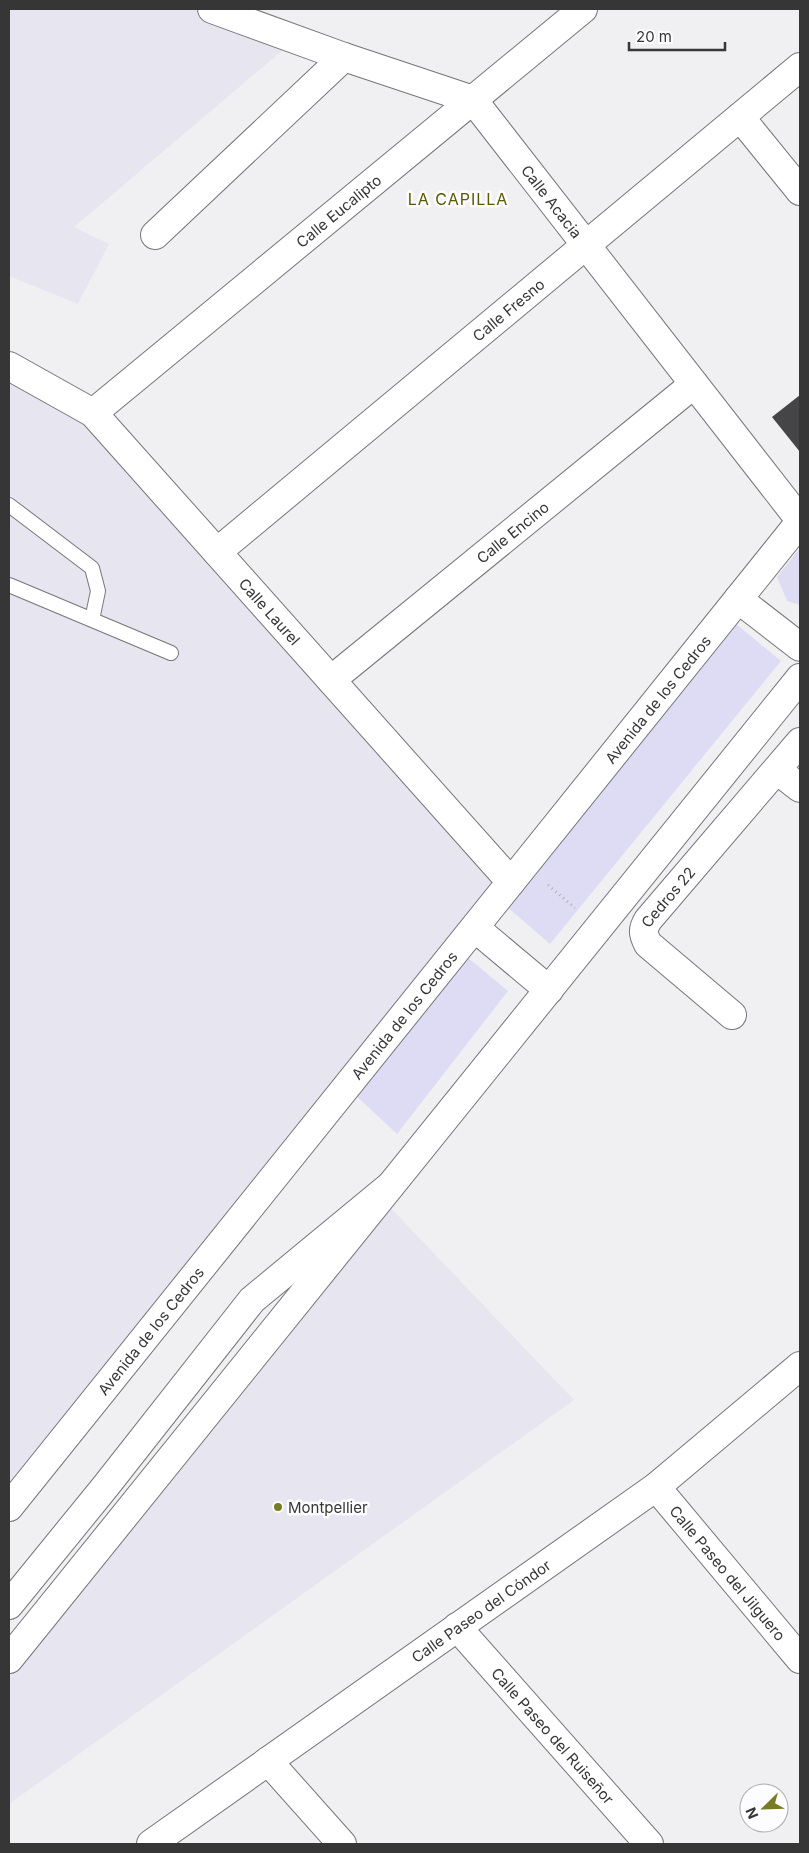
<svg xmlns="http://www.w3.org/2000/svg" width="809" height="1853" font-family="Inter,sans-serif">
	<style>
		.built { fill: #e6e5f0 }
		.green { fill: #dedcf5 }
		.building { fill: #454548 }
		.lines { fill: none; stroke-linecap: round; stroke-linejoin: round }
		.service-casing { stroke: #767579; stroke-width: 16 }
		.minor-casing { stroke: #767579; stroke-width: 30 }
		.trunk-casing { stroke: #767579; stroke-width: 30 }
		.path { stroke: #b0b0b2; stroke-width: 3; stroke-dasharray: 1 4; stroke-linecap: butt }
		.service { stroke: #fff; stroke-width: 14 }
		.minor { stroke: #fff; stroke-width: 28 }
		.trunk { stroke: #fff; stroke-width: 28 }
		.poi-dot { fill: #787c24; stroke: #fdfdff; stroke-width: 2 }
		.labels { text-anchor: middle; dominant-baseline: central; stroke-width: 5; stroke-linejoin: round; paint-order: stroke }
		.street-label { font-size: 15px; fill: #363637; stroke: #fdfdff }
		.poi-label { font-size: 15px; fill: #363637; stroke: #fdfdff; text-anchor: start }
		.neighbourhood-label { font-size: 16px; letter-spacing: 1px; fill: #585a00; stroke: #fdfdff }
	</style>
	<rect width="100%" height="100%" fill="#f0f0f3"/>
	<!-- built -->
	<path class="built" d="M9 9H212L296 39 74 227 109 244 78 304 9 276Z
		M9 366 93 413 511 882 9 1507Z
		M381 1198 574 1400 9 1804V1659Z"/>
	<!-- green -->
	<path class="green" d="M800 548V605L787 601 777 577Z
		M736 624 781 661 550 944 507 907Z
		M467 957 508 991 397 1134 353 1093Z"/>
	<!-- building -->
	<path class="building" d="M800 395V452L772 417Z"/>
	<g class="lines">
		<defs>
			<path id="service" d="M9 505 92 568 98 591 92 620
				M9 585 171 653"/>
			<g id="minor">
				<path id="s1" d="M212 9 344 57 473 100 800 520"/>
				<path d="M740 117 800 191"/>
				<path d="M155 235 344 57"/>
				<path id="s2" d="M9 366 93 413 511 882"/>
				<path id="s3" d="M93 413 583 9"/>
				<path id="s4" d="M217 552 800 67"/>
				<path d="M738 599 800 647"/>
				<path id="s5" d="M331 680 694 384"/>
				<path d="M777 770 800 788"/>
				<path d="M475 928 549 990"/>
				<path id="s6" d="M732 1015 648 944C643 934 642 930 648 920L800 742"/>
				<path id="s7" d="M656 1487 800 1659"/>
				<path id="s8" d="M9 1507 800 522"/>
				<path id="s9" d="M457 1627 649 1844"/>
				<path d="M9 1659 800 678"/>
				<path d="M268 1761 342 1844"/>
				<path id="s10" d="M151 1844 656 1487 800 1366"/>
			</g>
			<path id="trunk" d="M9 1605 105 1487 252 1300 390 1186"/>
		</defs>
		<!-- service casing -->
		<use href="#service" class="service-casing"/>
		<!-- minor casing -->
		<use href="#minor" class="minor-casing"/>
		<!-- trunk casing -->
		<use href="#trunk" class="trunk-casing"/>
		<!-- path -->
		<path class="path" d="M548 885 575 908"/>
		<!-- service -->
		<use href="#service" class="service"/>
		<!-- minor -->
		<use href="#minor" class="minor"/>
		<!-- trunk -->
		<use href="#trunk" class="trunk"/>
	</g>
	<!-- markers -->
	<circle class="poi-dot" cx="278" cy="1507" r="5"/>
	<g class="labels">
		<!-- street labels -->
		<g class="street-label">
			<text stroke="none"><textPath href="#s1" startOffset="405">Calle Acacia</textPath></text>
			<text stroke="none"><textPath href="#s3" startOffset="318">Calle Eucalipto</textPath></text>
			<text stroke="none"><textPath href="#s4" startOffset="379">Calle Fresno</textPath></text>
			<text stroke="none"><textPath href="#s5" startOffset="234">Calle Encino</textPath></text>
			<text stroke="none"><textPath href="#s2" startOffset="362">Calle Laurel</textPath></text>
			<text stroke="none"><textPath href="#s8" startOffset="1036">Avenida de los Cedros</textPath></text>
			<text stroke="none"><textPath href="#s6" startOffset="166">Cedros 22</textPath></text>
			<text stroke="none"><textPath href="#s8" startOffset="631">Avenida de los Cedros</textPath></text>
			<text stroke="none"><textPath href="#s8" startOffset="226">Avenida de los Cedros</textPath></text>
			<text stroke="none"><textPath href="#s7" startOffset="112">Calle Paseo del Jilguero</textPath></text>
			<text stroke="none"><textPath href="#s10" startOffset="404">Calle Paseo del Cóndor</textPath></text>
			<text stroke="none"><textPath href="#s9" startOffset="145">Calle Paseo del Ruiseñor</textPath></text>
		</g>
		<!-- poi labels -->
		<g class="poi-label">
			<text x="288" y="1507">Montpellier</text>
		</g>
		<!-- neighbourhood labels -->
		<g class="neighbourhood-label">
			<text x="458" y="199">LA CAPILLA</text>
		</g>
	</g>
	<!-- border -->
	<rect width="809" height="1853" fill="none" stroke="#363637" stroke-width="20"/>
	<!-- north arrow -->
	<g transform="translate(764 1808) rotate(247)"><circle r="24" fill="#fdfdff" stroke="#adadaf"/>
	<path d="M0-4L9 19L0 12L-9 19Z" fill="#787c24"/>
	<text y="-8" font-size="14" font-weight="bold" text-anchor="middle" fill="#363637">N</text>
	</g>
	<!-- scale -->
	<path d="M629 42v8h96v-8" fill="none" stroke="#363637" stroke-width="2.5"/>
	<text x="636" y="42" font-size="15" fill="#363637" stroke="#fdfdff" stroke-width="4" paint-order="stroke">20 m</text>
</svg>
